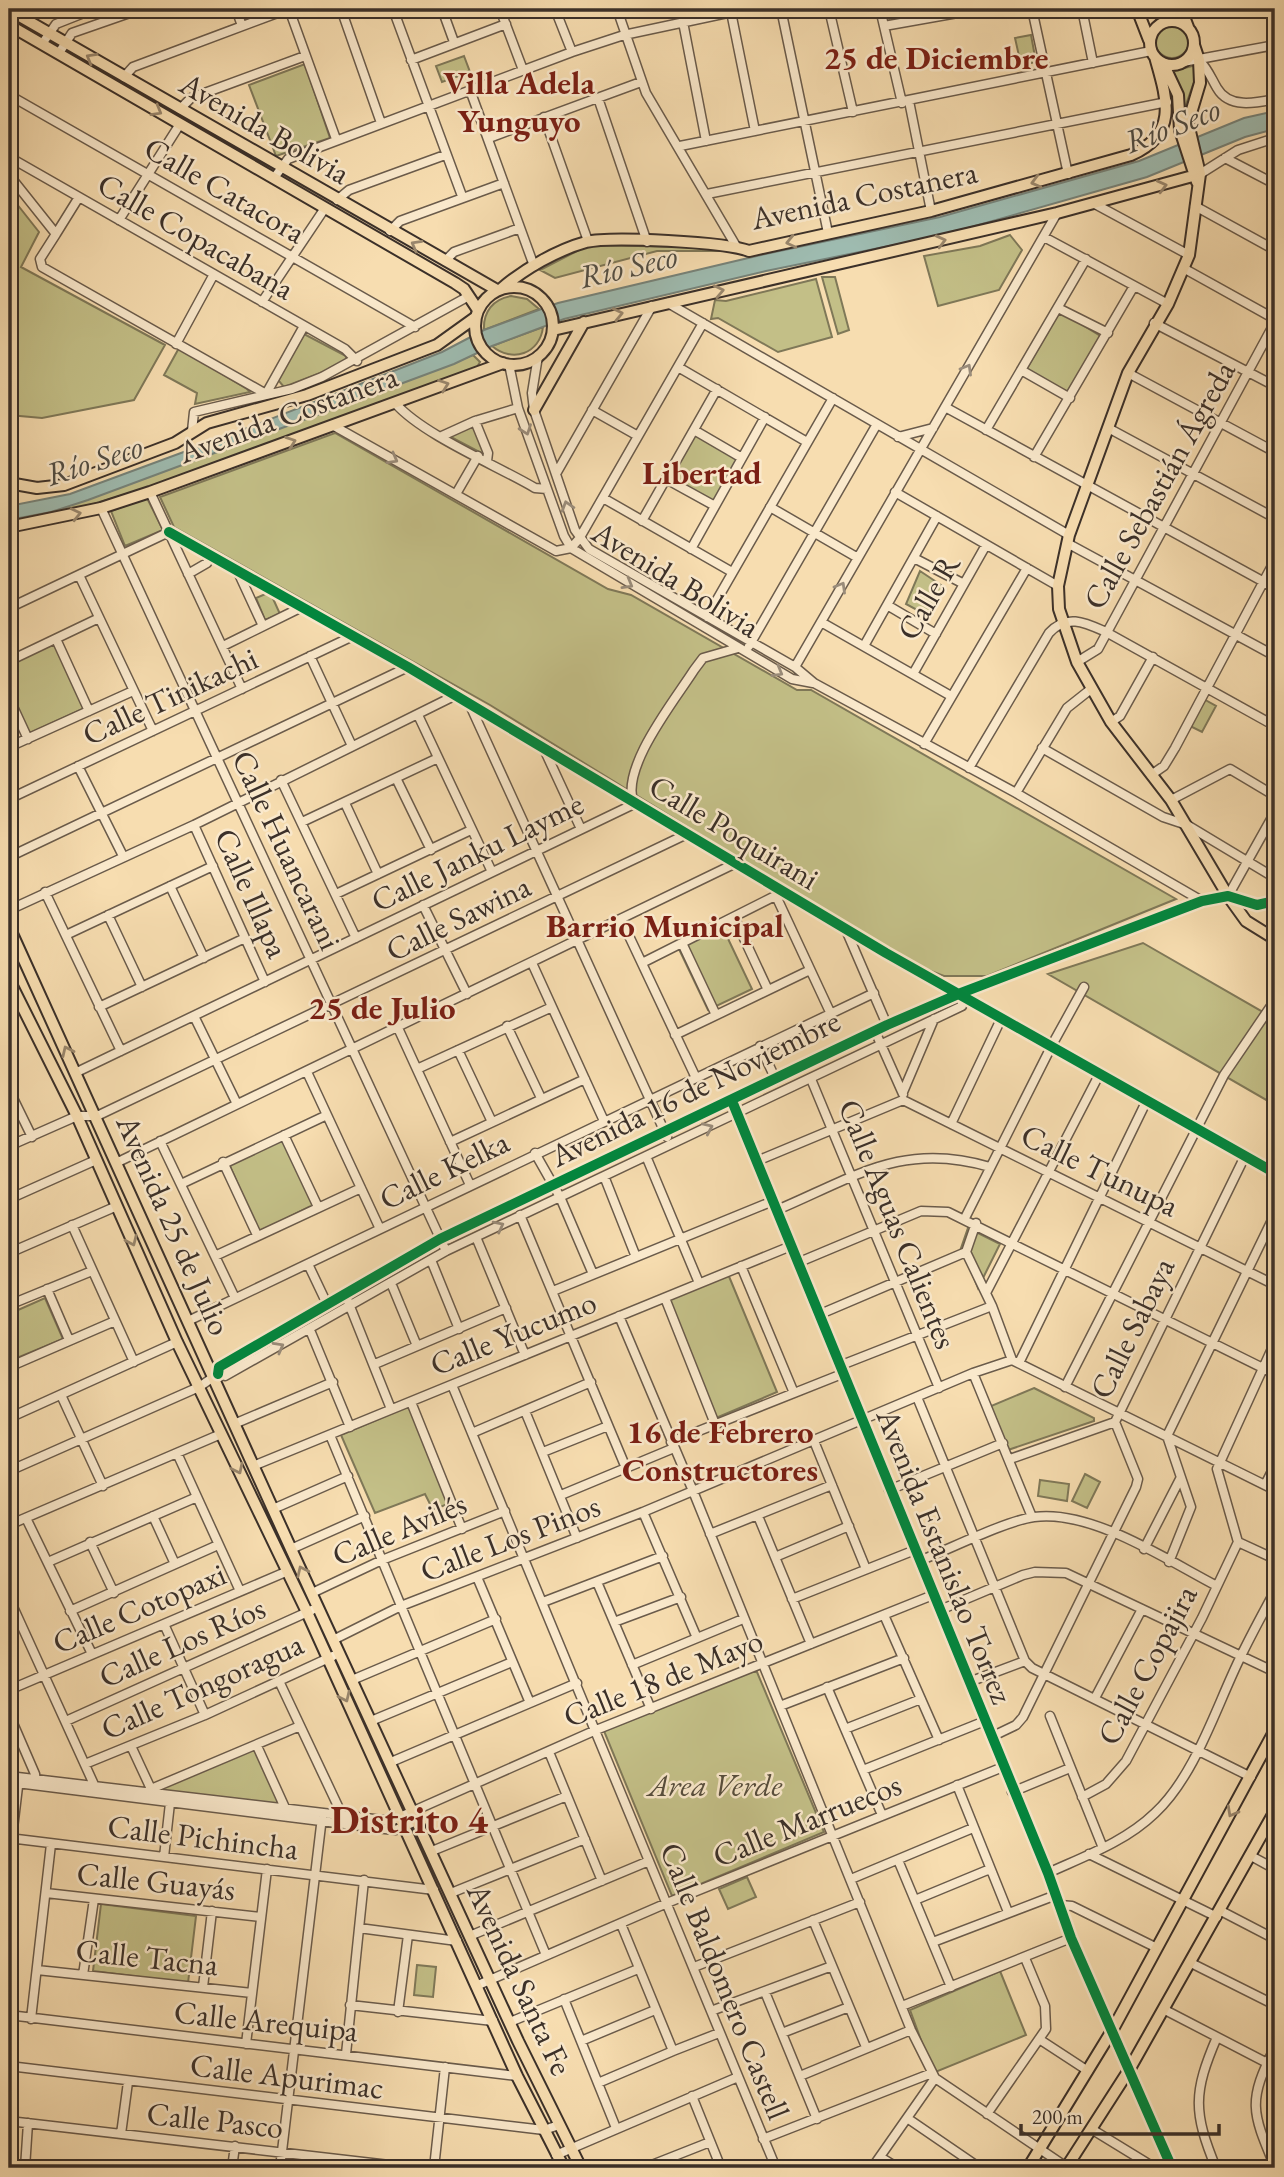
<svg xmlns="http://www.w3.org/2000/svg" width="1284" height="2177" font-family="'EB Garamond',serif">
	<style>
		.green { fill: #c3bf87; stroke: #7f7858; stroke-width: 2 }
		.water { fill: #9ebbb0; stroke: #76837a; stroke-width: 2 }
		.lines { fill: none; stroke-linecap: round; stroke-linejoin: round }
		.minor-casing { stroke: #6a5b4b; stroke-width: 11 }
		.major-casing { stroke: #3b3029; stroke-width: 14 }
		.minor { stroke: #fae9cc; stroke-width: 8 }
		.major { stroke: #f7ddb0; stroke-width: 10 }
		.cycleway-casing { stroke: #fae9cc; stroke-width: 15 }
		.cycleway { stroke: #00873e; stroke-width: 10 }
		.oneway { stroke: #99866c }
		.oneway2 { stroke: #9a8c7a }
		.labels { text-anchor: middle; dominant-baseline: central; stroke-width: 5; stroke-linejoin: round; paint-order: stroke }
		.street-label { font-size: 32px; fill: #3b3029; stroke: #fae9cc }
		.park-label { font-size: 32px; font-style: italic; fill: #564d3c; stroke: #fae9cc }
		.neighbourhood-label { font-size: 33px; font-weight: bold; fill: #7a1f14; stroke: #fae9cc }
		.water-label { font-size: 33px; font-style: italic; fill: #4f4c44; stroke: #fae9cc }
		.district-label { font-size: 38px; font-weight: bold; fill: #7a1f14; stroke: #fae9cc }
	</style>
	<rect width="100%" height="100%" fill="#f7ddb0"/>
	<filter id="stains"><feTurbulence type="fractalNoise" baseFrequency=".00286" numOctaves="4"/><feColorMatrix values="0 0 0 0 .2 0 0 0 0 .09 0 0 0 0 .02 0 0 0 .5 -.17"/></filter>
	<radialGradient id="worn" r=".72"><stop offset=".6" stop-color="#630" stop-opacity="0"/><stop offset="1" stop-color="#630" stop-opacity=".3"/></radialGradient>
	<!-- green -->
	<path class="green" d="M887 9H953L890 22Z
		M1155 41a17 17 0 1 1 34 0a17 17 0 1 1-34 0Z
		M1031 35 1036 62 1021 65 1015 38Z
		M464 56 470 72 442 82 436 66Z
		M305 64 330 138 276 156 249 85Z
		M1196 65 1195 79 1183 113 1181 91 1173 71Z
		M9 194 39 232 21 267 165 345 134 400 42 418 9 415Z
		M1010 235 1022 250 999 290 938 306 924 256 980 246Z
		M595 245 724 248 727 251H657L555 278 540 270 583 248Z
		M822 277H835L849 330 838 334Z
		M816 279 832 337 778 352 718 318 711 319 715 300 726 301Z
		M511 296 527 299 539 309 484 330C483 312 493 299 511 296Z
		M1060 311 1102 337 1070 393 1028 372 1027 368Z
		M543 327C540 354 512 363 492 346Z
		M304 334 346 356V363L284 387 278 380Z
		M179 348 247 389 250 392 195 404 197 393 164 375Z
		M473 355 480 362 477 367 156 485 84 507 51 512Z
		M475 425 485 455 447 435Z
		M335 433 608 589 631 595 797 690H811L1176 899 987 976H944L907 962 490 705 174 527 160 497Z
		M695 434 739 459 714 504 670 478Z
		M147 498 163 530 125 546 111 511Z
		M920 571 944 587 928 616 906 604Z
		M270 592 280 614 265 620 256 598Z
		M54 642 85 708 28 734 9 693V663Z
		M1200 697 1216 706 1202 732 1186 724Z
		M721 924 752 989 708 1010 677 945Z
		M1143 943 1275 1019V1105L1048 974Z
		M282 1139 313 1205 259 1232 229 1164Z
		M968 1228 1000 1244 978 1288 966 1258 960 1251Z
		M728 1274 777 1392 716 1418 703 1400 662 1301Z
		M45 1298 63 1339 12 1360 9 1352V1314Z
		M1034 1388 1094 1418V1421L1002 1452 984 1409Z
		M409 1406 450 1503 433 1510 425 1494 375 1513 341 1435Z
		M1085 1474 1100 1482 1087 1508 1072 1501Z
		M1040 1480 1069 1484 1067 1501 1038 1496Z
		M751 1672H757L824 1832 672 1896 604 1731Z
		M258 1746 283 1805 152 1791Z
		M747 1877 756 1897 728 1909 719 1889Z
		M101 1904 196 1916 188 1983 93 1971Z
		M417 1965 436 1967 433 1997 414 1995Z
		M1000 1971 1026 2035 933 2073 910 2010Z"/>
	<!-- water -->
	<path class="water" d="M1275 111V129L1245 137 1147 177 943 235 766 271 564 319 492 346 454 364 88 500 51 512 9 520V506L70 494 227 436 442 352 484 330 558 303 761 255 940 217 1139 161 1244 118Z"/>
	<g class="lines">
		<defs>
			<path id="minor" d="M236 9 242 26
				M289 9 336 139
				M341 9 381 123
				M393 9 462 196
				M442 9 454 42
				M500 9 523 70
				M555 9 572 52
				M617 9 646 93 736 246
				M781 9 828 233
				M829 9 853 112
				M880 9 902 103
				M1032 9 1068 174
				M1082 9 1093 63
				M731 12 755 131
				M683 22 706 141
				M884 26 980 9
				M42 44 56 24 94 9
				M59 53 72 33 141 9
				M411 60 506 24
				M1199 60C1208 69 1211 78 1217 88 1229 109 1256 103 1275 99
				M1183 62 1275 45
				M124 77 133 67 288 9
				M470 90 534 266
				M9 95 415 327
				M598 98 647 242
				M909 101 931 211
				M180 109 191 98 305 56
				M544 117 588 241
				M489 138 641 82
				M680 146 1151 51
				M9 157 345 349 357 361
				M1225 158 1275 184
				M1200 174 1238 150 1275 138
				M9 175 56 234 40 259 42 267 266 394
				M274 178 288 159 572 52 624 35 746 9
				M707 194 1167 102
				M337 200 349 190 445 155
				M1093 203 1189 255
				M1195 206 1275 250
				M119 220 180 124
				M390 231 400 221 504 183
				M56 234 79 197
				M1044 237 1168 304
				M445 261 454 252 520 228
				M1185 269 1275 319
				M262 302 325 208
				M668 303 1069 535
				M1058 308 1108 333
				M1154 323 1275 386
				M176 344 214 274
				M538 356 532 393 534 410 575 530 589 549 795 667 814 683 1016 793 1202 901
				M509 364 518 408 564 536 571 548 792 679 813 683
				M678 367 807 442
				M1021 370 1070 398
				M1128 373 1275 452
				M266 394 304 326
				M395 403C423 435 496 465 535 488L547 489
				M945 407 1275 588
				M592 410 638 436
				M475 421 488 453 487 461
				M334 426 556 551 571 548 579 539 703 323
				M1110 429 1275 518
				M694 430 742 458
				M986 430 1086 259
				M192 431 194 412 292 389 322 377 469 296
				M442 436 475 421 518 408
				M898 437 933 428
				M1034 457 1134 286
				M557 472 652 306
				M666 479 715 506
				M150 492 242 689
				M895 492 1058 586
				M456 494 478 456
				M603 498 732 572
				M770 507 858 558
				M101 508 446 1251
				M642 521 717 389
				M169 532 408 667 886 953 1275 1173
				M1067 543 1275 656
				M691 549 765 417
				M914 558 964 584
				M238 572 263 626
				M188 574 207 563 211 556
				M79 575 153 731
				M887 605 936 634
				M9 608 169 532
				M707 617 833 398
				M821 622 951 696
				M56 639 89 711
				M223 646 302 607
				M749 646 877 424
				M864 646 937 516
				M310 656 352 746
				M9 661 99 618
				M1077 662 1098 649 1275 322
				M795 667 1057 213
				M913 674 986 545
				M9 698 28 739
				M469 703 667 1137
				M418 715 492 872
				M1111 722 1120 716 1153 657
				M924 744 1027 568
				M9 747 133 691
				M1042 748 1163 817 1187 825 1275 878
				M544 749 581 829
				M78 766 123 856
				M969 768 1049 633C1067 613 1086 623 1106 632L1275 726
				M1151 775 1164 766 1175 748 1275 560
				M396 778 431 850
				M281 780 356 938
				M1016 793 1067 708 1091 689
				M9 799 353 636
				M1171 800 1230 769 1275 796
				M345 803 378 874
				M302 822 438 758
				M194 825 265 982
				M9 857 408 667
				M170 886 204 958
				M45 892 121 1051
				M336 894 471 830
				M776 896 830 1012
				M1228 896 1275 812
				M423 905 467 994
				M9 910 194 825 456 695
				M108 915 142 987
				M734 917 768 990
				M621 919 696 1078
				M846 930 887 1025
				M66 935 213 866
				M682 943 716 1015
				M532 963 604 1121
				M642 963 783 892
				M99 1007 245 938
				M194 1016 237 1104
				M507 1026 541 1098
				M398 1028 470 1185
				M875 1031 903 1094
				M675 1035 810 970
				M1052 1045 1084 987
				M760 1046 776 1080
				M458 1050 492 1122
				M417 1069 552 1007
				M77 1072 634 804C619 769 675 700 694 670L703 658 738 648
				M307 1072 380 1229
				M811 1079 939 1388
				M9 1090 32 1137
				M903 1092 934 1019
				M903 1100 1275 1285
				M732 1101 1048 1873 1071 1938 1172 2168
				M951 1124 1002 1017
				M284 1135 318 1207
				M160 1141 235 1298
				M450 1142 585 1079
				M9 1146 77 1116H97L687 834
				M535 1153 560 1197 593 1274
				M646 1156 699 1283
				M757 1161 903 1100
				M118 1162 736 863
				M223 1162 257 1235
				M604 1176 636 1257
				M181 1184 327 1115
				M9 1199 96 1160
				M777 1210C855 1177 903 1141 990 1167
				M520 1215 626 1468
				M965 1218 1049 1051
				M976 1223 966 1252 992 1306 1012 1360
				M72 1225 134 1362
				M476 1237 525 1355
				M9 1253 117 1206
				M215 1256 361 1188
				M431 1260 459 1329
				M797 1263 921 1211 948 1212 1275 1374
				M308 1264 327 1304
				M741 1266 794 1393
				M391 1283 417 1346
				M47 1289 69 1340
				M553 1291 773 1201
				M986 1293 1100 1073
				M345 1294 391 1409
				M665 1298 715 1424
				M9 1305 92 1271
				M818 1315 966 1252
				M619 1316 693 1491 911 2030 935 2078 1068 2168
				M188 1321 874 993
				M310 1330 350 1427
				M1275 1342 1217 1469 1238 1542 1275 1559
				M1019 1363 1147 1100
				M375 1364 506 1308
				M839 1366 992 1306
				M9 1367 115 1321
				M973 1373 1032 1517
				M218 1374 219 1367 440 1239 887 1025 961 993 1202 901 1228 896 1257 905 1275 901
				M452 1385 776 2168
				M1065 1387 1224 1075 1275 1000
				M61 1395 103 1486
				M917 1397 1025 1661 1032 1668 1251 1777
				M411 1402 462 1529
				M525 1411 577 1538
				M9 1418 177 1342
				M234 1424 333 1382
				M472 1433 591 1382
				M330 1435 546 1955
				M814 1441 866 1569
				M671 1442 842 1374
				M543 1452 608 1426
				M177 1453 240 1591
				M1010 1459 1115 1422 1245 1156
				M253 1466 791 1246
				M9 1471 199 1387 218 1374 225 1376 446 1251 962 1006 961 993
				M1265 1485 1275 1465
				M889 1490 1003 1443
				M561 1495 674 1448
				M273 1509 348 1476
				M643 1512 697 1638
				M153 1516 175 1564
				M758 1516 811 1644
				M26 1518 92 1654
				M9 1525 221 1434
				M710 1534 832 1485
				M90 1542 114 1593
				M291 1549 365 1516
				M1144 1549 1180 1479
				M775 1557 849 1526
				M919 1561C948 1550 1005 1521 1034 1517 1091 1509 1167 1560 1217 1586
				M48 1562 197 1497
				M1169 1562 1191 1507 1167 1436 1275 1214
				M477 1577 530 1703
				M597 1582 651 1709
				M312 1593 382 1560 505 1511
				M9 1598 96 1789
				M792 1599 915 1550
				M543 1602 663 1556
				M940 1610 1023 1575 1035 1572 1066 1573 1275 1672
				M70 1611 218 1545
				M884 1615 939 1740
				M614 1622 681 1597
				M164 1624 205 1715
				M333 1640 401 1606 643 1512 973 1373 1012 1360 1275 1490
				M632 1665 743 1619
				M352 1680 496 1619
				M279 1681 344 1819
				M969 1682 1025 1661
				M827 1687 882 1815
				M9 1690 288 1571
				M1095 1698 1142 1609
				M780 1706 904 1658
				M9 1714 35 1774 36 1782
				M1050 1716 1103 1848
				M66 1721 312 1610
				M371 1721 512 1662
				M845 1729 921 1699
				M991 1737 1016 1725 1023 1717 1136 1487 1138 1479 1115 1422
				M131 1746 151 1789
				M257 1746 286 1810
				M549 1752 602 1881
				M391 1762 577 1683
				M85 1764 205 1715 333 1656
				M863 1770 985 1721
				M9 1776 391 1821 596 1730 933 1595
				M9 1782 385 1829 396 1830 418 1820
				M957 1785 1008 1912
				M1012 1792 1070 1768
				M148 1793 151 1789 300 1726
				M1082 1797 1106 1784 1126 1761 1202 1618 1238 1542
				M9 1838 434 1890
				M432 1851 567 1796
				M1089 1854 1217 1917
				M1251 1856 1275 1869
				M164 1857 170 1803
				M898 1860 951 1987
				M9 1862 19 1778
				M1048 1873C1085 1856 1125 1842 1155 1813 1195 1776 1216 1707 1240 1658 1251 1635 1263 1613 1275 1591
				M851 1879 973 1828
				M46 1893 260 1917
				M451 1893 585 1839
				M915 1900 990 1869
				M1060 1905 1072 1906 1157 1948
				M1221 1911 1275 1939
				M813 1920 866 2047
				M621 1924 673 2051 719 2033
				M359 1928 457 1941
				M472 1935 649 1861
				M933 1942 1056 1895
				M1191 1963 1275 2005
				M694 1967 860 1902
				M37 1970 252 1993
				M83 1975 94 1899
				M476 1986 667 1903 1003 1767
				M203 1987 212 1911
				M765 1992 817 2119
				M564 1999 616 2128
				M350 2005 493 2021
				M902 2006 1071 1938
				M1165 2010 1275 2067
				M711 2011 832 1966
				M398 2012 408 1935
				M9 2015 517 2076
				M31 2019 51 1844
				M510 2022 638 1969
				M782 2033 849 2007
				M1039 2039 1088 2071
				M581 2041 655 2010
				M246 2044 267 1869
				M1275 2047C1247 2102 1252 2112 1275 2167
				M346 2054 364 1880
				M9 2066 544 2130 559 2125
				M800 2076 911 2030
				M598 2083 673 2051
				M692 2096 721 2168
				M987 2114 1046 2029 1045 2006 1025 1958
				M907 2118 980 2168
				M9 2121 415 2168
				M1093 2130 1155 2168
				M121 2134 128 2082
				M763 2139 932 2073
				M556 2155 738 2077
				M880 2157 898 2168
				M25 2168 28 2123
				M232 2168 235 2146
				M280 2168 322 1817
				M434 2168 445 2067
				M644 2168 710 2142
				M872 2168 935 2078
				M1216 2168C1193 2112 1193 2093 1217 2037
				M1259 2168 1275 2162"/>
			<path id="major" d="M1137 9 1149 40
				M1181 9 1188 27
				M9 10 497 290
				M1150 43a22 22 0 1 1 44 0a22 22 0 1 1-44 0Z
				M9 25 455 283 464 289 478 310
				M1194 45 1199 60 1200 83 1188 123 1200 174 1189 255 1168 304 1128 373 1069 535 1058 586 1059 609 1077 662 1111 722 1171 800 1228 896 1246 921 1275 939
				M1163 63 1178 95 1180 130 1197 182
				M475 326a39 39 0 1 1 78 0a39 39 0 1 1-78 0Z
				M501 289C524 269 557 250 586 242 610 236 726 242 749 251L931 211 1131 155C1179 134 1167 99 1155 57
				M553 330 1057 213 1200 174
				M534 410 584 322
				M9 483 37 488 64 485 175 443 207 423 307 395 437 345 476 317
				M9 527 101 508 150 492 503 363
				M9 927 291 1549 518 2041 581 2168
				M9 980 77 1116 177 1342 306 1610 517 2076 564 2168
				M1028 2168 1113 2029 1275 1730
				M1066 2168 1129 2070 1275 1811"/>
		</defs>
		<!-- minor casing -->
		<use href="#minor" class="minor-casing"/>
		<!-- major casing -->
		<use href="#major" class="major-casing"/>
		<!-- minor -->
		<use href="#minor" class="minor"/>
		<!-- major -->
		<use href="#major" class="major"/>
		<defs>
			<path id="cycleway" d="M169 532 408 667 886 953 1275 1173
				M732 1101 1048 1873 1071 1938 1172 2168
				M218 1374 219 1367 440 1239 887 1025 961 993 1202 901 1228 896 1257 905 1275 901"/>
		</defs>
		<!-- cycleway casing -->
		<use href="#cycleway" class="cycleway-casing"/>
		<!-- cycleway -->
		<use href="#cycleway" class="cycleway"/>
	</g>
	<!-- one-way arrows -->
	<defs><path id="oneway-chevron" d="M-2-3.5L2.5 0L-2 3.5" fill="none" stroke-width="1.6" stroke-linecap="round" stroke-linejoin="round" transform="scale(1.75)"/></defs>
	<g class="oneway">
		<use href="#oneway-chevron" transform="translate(91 58) rotate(-150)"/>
		<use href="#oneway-chevron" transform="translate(157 111) rotate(30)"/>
		<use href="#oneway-chevron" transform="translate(1036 182) rotate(165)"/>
		<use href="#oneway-chevron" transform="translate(1162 186) rotate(-14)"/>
		<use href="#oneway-chevron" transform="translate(941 241) rotate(-14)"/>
		<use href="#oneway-chevron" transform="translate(791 242) rotate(167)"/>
		<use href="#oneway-chevron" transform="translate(416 245) rotate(-151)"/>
		<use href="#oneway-chevron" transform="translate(719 291) rotate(-12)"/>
		<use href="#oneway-chevron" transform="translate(618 314) rotate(-13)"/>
		<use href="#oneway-chevron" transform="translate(444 385) rotate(-20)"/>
		<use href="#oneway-chevron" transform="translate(291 442) rotate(-20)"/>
		<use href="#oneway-chevron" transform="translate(76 514) rotate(-13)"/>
		<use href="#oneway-chevron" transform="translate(67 1051) rotate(-115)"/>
		<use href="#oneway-chevron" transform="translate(132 1241) rotate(66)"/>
		<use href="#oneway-chevron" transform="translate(238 1469) rotate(64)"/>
		<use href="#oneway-chevron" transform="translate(302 1571) rotate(-115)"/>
		<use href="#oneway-chevron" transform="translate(345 1697) rotate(65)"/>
		<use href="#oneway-chevron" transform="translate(1232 1812) rotate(119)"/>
	</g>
	<g class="oneway2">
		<use href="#oneway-chevron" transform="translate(967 369) rotate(-60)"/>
		<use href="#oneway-chevron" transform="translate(526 430) rotate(70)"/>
		<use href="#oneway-chevron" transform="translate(393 459) rotate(29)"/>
		<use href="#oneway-chevron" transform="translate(567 506) rotate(-107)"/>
		<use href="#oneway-chevron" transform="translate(628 584) rotate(30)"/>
		<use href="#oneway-chevron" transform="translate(841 587) rotate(-60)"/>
		<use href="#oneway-chevron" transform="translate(778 672) rotate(30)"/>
		<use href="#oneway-chevron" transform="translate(708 1128) rotate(-24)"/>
		<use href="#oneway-chevron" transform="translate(499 1226) rotate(-27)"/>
		<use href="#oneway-chevron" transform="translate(279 1347) rotate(-29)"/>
	</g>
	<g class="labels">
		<!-- street labels -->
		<g class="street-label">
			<text transform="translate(265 128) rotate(30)">Avenida Bolivia</text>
			<text transform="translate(225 190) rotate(30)">Calle Catacora</text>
			<text transform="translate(864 195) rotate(-12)">Avenida Costanera</text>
			<text transform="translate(196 236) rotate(30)">Calle Copacabana</text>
			<text transform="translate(288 414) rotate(-20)">Avenida Costanera</text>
			<text transform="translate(1159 485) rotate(-61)">Calle Sebastián Ágreda</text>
			<text transform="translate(676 579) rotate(32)">Avenida Bolivia</text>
			<text transform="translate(928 597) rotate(-60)">Calle R</text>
			<text transform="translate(170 696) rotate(-25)">Calle Tinikachi</text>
			<text transform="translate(734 832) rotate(31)">Calle Poquirani</text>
			<text transform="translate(287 850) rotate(65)">Calle Huancarani</text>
			<text transform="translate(477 852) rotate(-26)">Calle Janku Layme</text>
			<text transform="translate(252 893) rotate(66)">Calle Illapa</text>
			<text transform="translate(458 918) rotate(-26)">Calle Sawina</text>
			<text transform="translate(695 1088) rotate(-26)">Avenida 16 de Noviembre</text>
			<text transform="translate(444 1170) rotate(-26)">Calle Kelka</text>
			<text transform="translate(1100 1170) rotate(26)">Calle Tunupa</text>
			<text transform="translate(898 1224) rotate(68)">Calle Aguas Calientes</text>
			<text transform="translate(174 1225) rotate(66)">Avenida 25 de Julio</text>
			<text transform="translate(1132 1328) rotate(-64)">Calle Sabaya</text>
			<text transform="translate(513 1333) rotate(-22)">Calle Yucumo</text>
			<text transform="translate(399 1529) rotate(-23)">Calle Avilés</text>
			<text transform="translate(510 1538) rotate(-21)">Calle Los Pinos</text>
			<text transform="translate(945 1556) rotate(68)">Avenida Estanislao Torrez</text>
			<text transform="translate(139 1608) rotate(-23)">Calle Cotopaxi</text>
			<text transform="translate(182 1642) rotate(-24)">Calle Los Ríos</text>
			<text transform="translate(1147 1665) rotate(-62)">Calle Copajira</text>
			<text transform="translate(663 1678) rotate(-22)">Calle 18 de Mayo</text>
			<text transform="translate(202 1686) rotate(-24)">Calle Tongoragua</text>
			<text transform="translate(807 1820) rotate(-22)">Calle Marruecos</text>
			<text transform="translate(203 1837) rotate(7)">Calle Pichincha</text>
			<text transform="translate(156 1881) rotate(6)">Calle Guayás</text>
			<text transform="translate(147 1957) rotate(6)">Calle Tacna</text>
			<text transform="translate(520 1979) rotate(65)">Avenida Santa Fe</text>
			<text transform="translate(725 1981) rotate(68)">Calle Baldomero Castell</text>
			<text transform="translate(266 2021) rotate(6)">Calle Arequipa</text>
			<text transform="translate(287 2076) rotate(7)">Calle Apurimac</text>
			<text transform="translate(215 2120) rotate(6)">Calle Pasco</text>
		</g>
		<!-- park labels -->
		<g class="park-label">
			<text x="715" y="1785">Area Verde</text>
		</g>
		<!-- neighbourhood labels -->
		<g class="neighbourhood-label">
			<text x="936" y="57">25 de Diciembre</text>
			<text x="519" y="82">Villa Adela<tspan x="519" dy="38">Yunguyo</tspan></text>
			<text x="702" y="472">Libertad</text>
			<text x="665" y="925">Barrio Municipal</text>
			<text x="382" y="1007">25 de Julio</text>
			<text x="720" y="1431">16 de Febrero<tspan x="720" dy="38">Constructores</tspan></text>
		</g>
		<!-- water labels -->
		<g class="water-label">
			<text transform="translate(1172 125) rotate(-21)">Río Seco</text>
			<text transform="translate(628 266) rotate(-13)">Río Seco</text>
			<text transform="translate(94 460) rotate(-18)">Río Seco</text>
		</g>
		<!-- district labels -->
		<g class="district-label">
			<text x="409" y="1819">Distrito 4</text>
		</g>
	</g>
	<!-- margin -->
	<rect width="1284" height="2177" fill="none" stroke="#f7ddb0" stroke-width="35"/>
	<rect x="10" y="10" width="1263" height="2156" fill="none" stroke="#3b3029" stroke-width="3.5"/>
	<rect x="18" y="18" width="1249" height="2142" fill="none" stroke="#3b3029" stroke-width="2"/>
	<!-- scale -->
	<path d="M1021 2124v10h198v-10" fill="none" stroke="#3b3029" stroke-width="3.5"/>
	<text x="1032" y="2124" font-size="21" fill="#3b3029" stroke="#fae9cc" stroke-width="5" paint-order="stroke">200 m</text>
	<rect width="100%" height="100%" filter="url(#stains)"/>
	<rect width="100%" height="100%" fill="url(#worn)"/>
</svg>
